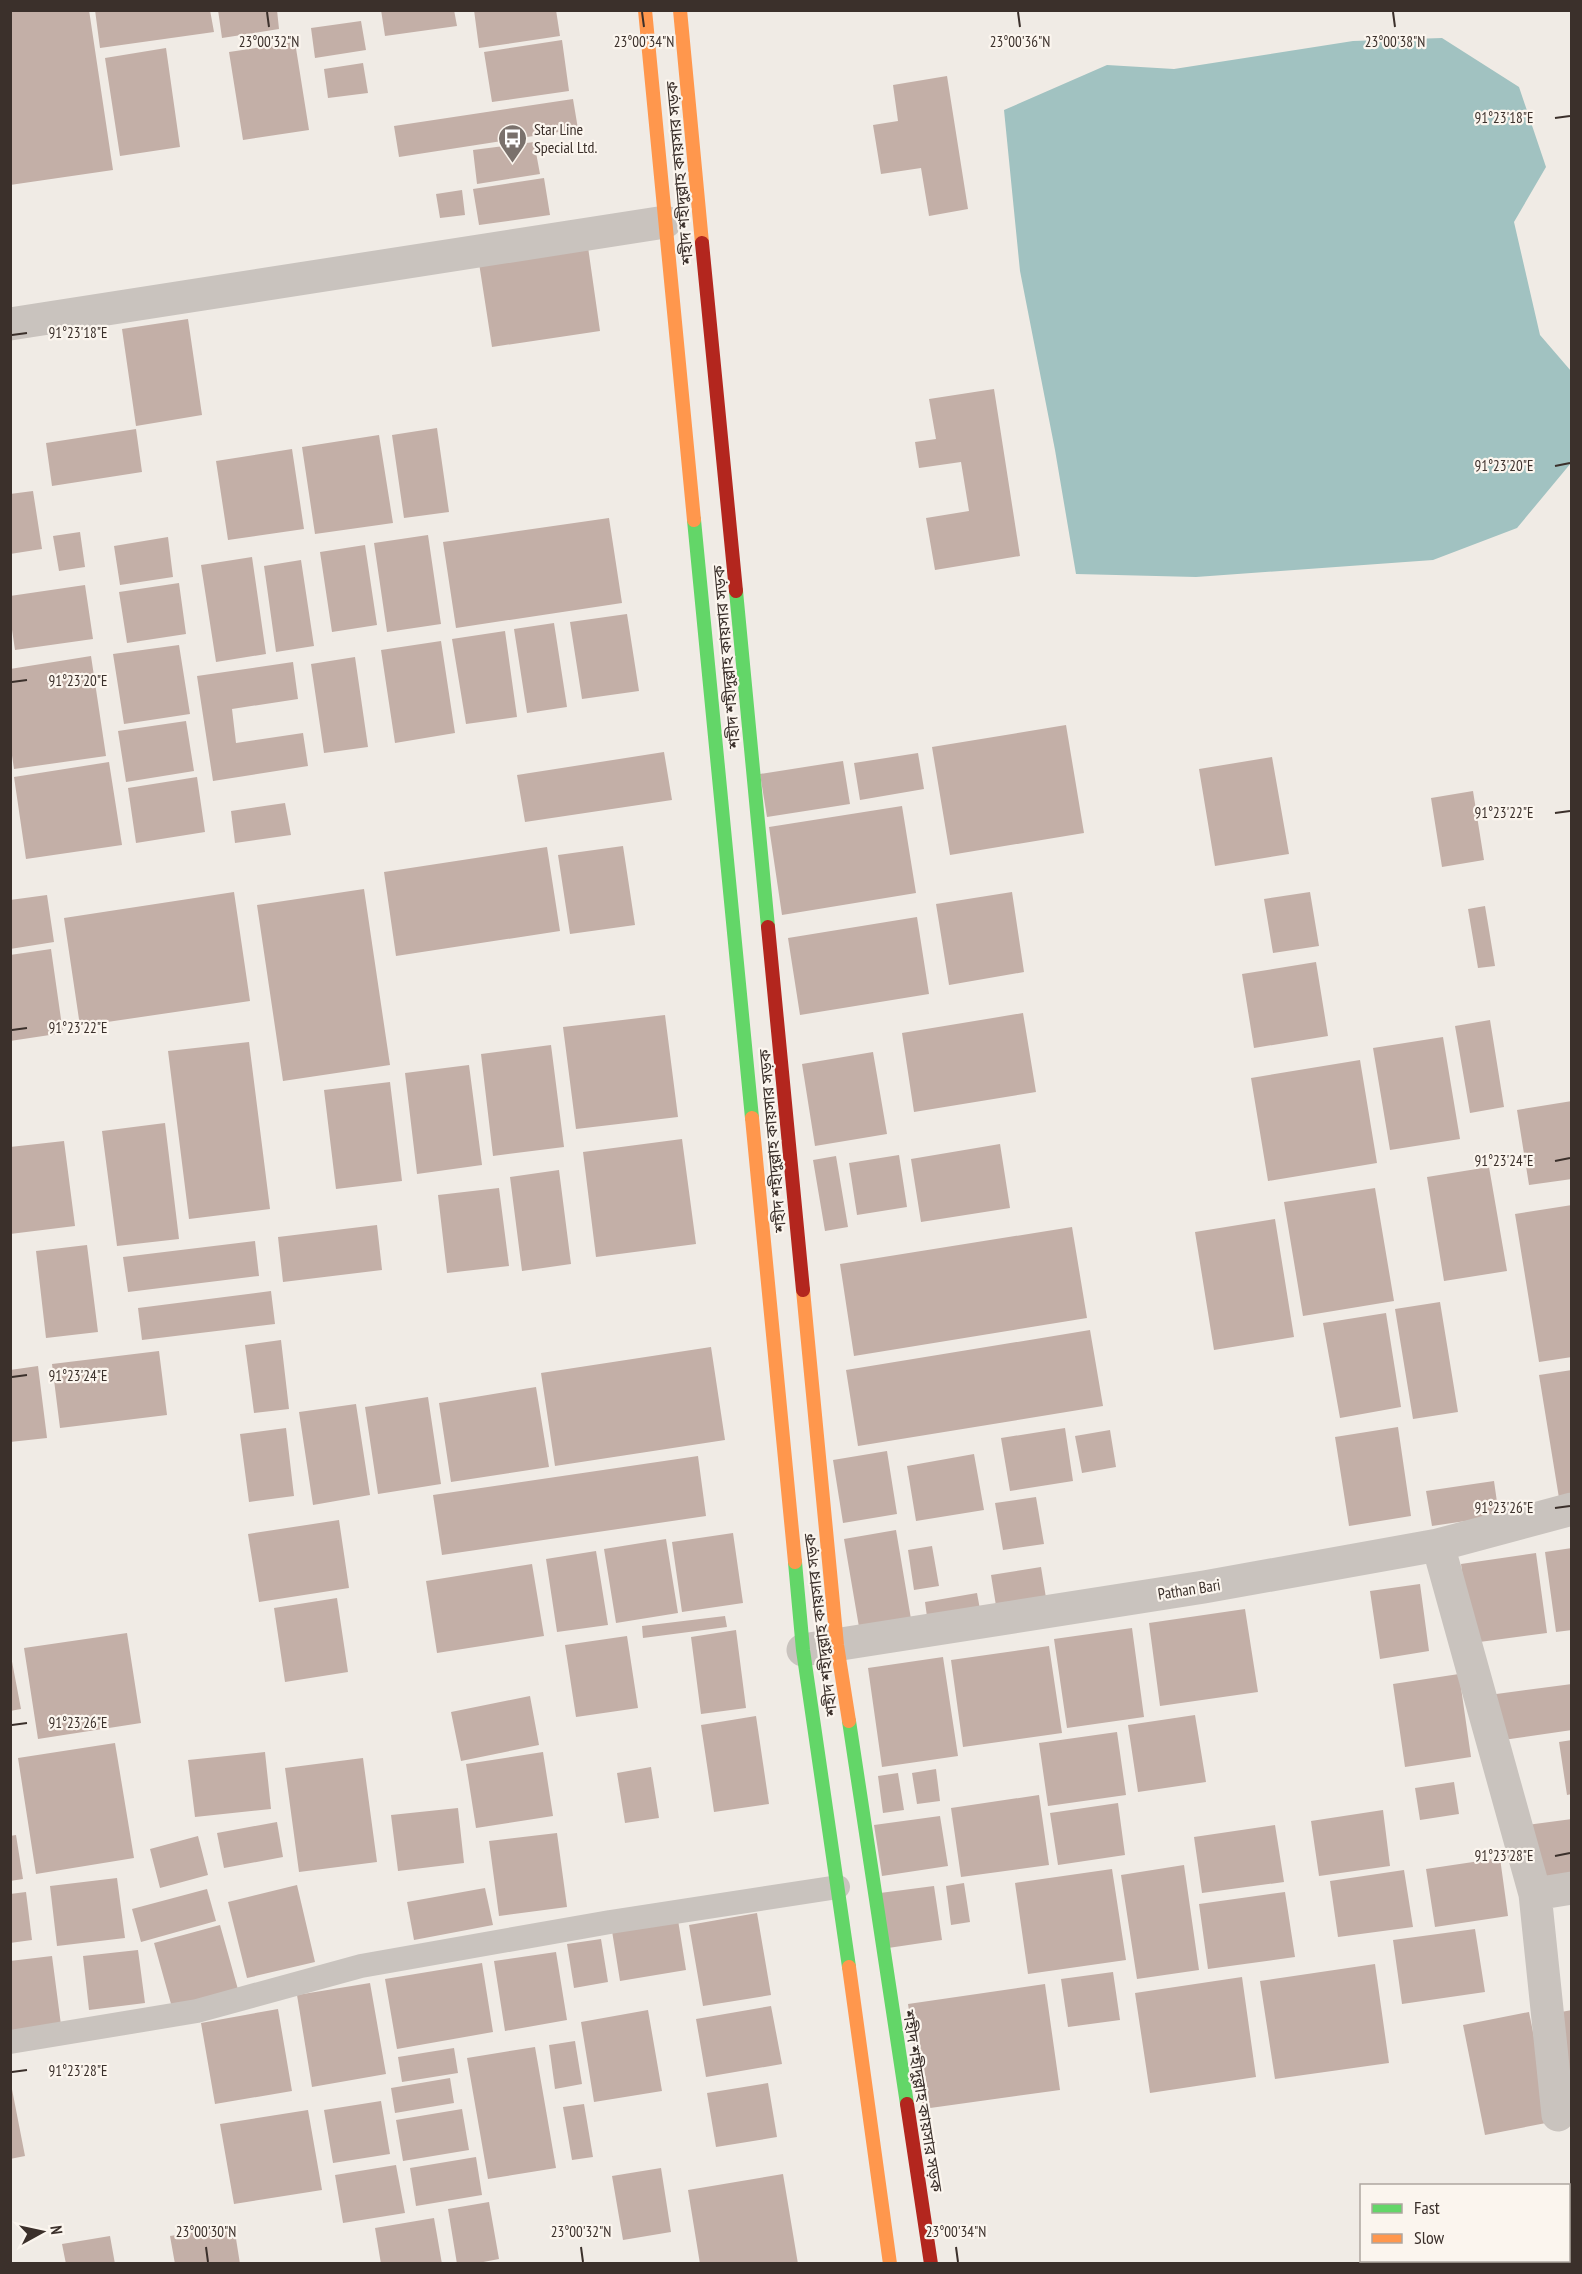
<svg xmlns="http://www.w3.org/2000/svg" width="1582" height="2274" font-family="'PT Sans Narrow','Noto Sans Bengali',sans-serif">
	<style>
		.water { fill: #a1c2c1 }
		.building { fill: #c3afa7 }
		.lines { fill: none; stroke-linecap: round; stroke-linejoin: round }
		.lane { stroke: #c9c3be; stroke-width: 24 }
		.street { stroke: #c9c3be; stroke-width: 33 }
		.fast { stroke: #63d668; stroke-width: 14 }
		.slow { stroke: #ff974d; stroke-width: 14 }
		.jam { stroke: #b3261e; stroke-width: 14 }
		.ticks { fill: none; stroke: #3b302b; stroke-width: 2 }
		.labels { text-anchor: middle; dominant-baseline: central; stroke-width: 4.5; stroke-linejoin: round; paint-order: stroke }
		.poi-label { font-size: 16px; fill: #3b302b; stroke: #fbf5ee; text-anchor: start }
		.street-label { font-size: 16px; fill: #3b302b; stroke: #fbf5ee }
		.ticks-label { font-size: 15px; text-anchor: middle; fill: #3b302b; stroke: #fbf5ee; stroke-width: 4.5; stroke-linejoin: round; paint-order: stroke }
	</style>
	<rect width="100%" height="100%" fill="#f0ebe5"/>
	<!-- water -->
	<path class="water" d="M1442 38 1519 87 1546 167 1514 222 1540 335 1571 371V463L1517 528 1433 560 1196 577 1076 574 1055 450 1020 271 1004 110 1107 65 1174 69 1353 41Z"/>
	<!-- building -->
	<path class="building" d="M10 10H89L113 170 10 185Z
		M95 10H210L214 32 100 48Z
		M218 10H277L279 29 222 38Z
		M381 10H454L457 26 385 36Z
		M474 10H556L560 36 479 48Z
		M361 21 366 50 315 58 311 28Z
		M562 40 569 91 492 102 484 52Z
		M295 42 309 130 243 140 229 52Z
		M166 48 180 147 120 156 105 58Z
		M363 63 368 93 328 98 324 69Z
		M947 76 968 209 929 216 921 168 881 174 873 125 898 121 893 85Z
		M573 99 578 129 399 157 394 126Z
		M534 142 540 174 477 184 473 150Z
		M544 178 550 215 479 225 473 189Z
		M462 190 465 215 440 218 436 194Z
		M588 247 600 331 492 347 479 263Z
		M188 319 202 415 136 426 122 329Z
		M994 389 1020 556 935 570 926 518 969 511 961 462 919 468 915 442 936 439 929 399Z
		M437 428 449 512 404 518 392 435Z
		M136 429 142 472 52 486 46 443Z
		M379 435 393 523 315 534 302 447Z
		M292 449 304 529 228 540 216 461Z
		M33 491 42 549 10 554V494Z
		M609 518 622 603 456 628 443 542Z
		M80 532 85 567 59 571 53 536Z
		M428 535 441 624 387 632 374 543Z
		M168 537 173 577 120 585 114 546Z
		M365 545 377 625 332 632 320 552Z
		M252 557 266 654 216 662 201 565Z
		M301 560 314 646 276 652 264 566Z
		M179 583 186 634 127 643 119 592Z
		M85 585 93 639 15 650 10 616V596Z
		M627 614 639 691 582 699 570 622Z
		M554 623 567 707 527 713 514 629Z
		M505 631 517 717 466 724 452 639Z
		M441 641 455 733 395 743 381 650Z
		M179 645 190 714 124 724 113 654Z
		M91 656 106 756 14 769 10 742V669Z
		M355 657 368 747 324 753 311 664Z
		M293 662 298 699 232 709 236 743 303 733 308 766 213 781 197 676Z
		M186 721 194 771 126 782 118 731Z
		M1066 725 1084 833 950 855 932 747Z
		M664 752 672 800 525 822 517 775Z
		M918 753 924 789 860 800 854 763Z
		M1272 757 1289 854 1215 866 1199 769Z
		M843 761 850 804 767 817 760 774Z
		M109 762 122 845 26 859 14 777Z
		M197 777 205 832 136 843 128 788Z
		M1473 791 1484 860 1442 867 1431 798Z
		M285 803 291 835 235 843 231 811Z
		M902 806 916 893 782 915 769 827Z
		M623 846 635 925 570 934 558 855Z
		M547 847 560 931 396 956 384 872Z
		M364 889 390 1065 283 1081 257 905Z
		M234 892 250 1001 80 1026 64 918Z
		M1012 892 1024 972 949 985 936 904Z
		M1310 892 1319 946 1273 953 1264 899Z
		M47 895 54 942 10 949V900Z
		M1485 906 1495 966 1478 968 1468 909Z
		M917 917 929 994 800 1015 788 938Z
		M51 949 63 1033 10 1041V955Z
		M1316 962 1328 1036 1254 1048 1242 974Z
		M1023 1013 1036 1092 914 1112 902 1033Z
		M665 1015 678 1117 576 1129 563 1027Z
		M1490 1020 1504 1107 1470 1113 1455 1026Z
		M1443 1037 1460 1139 1390 1150 1373 1048Z
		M249 1042 270 1209 189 1219 168 1051Z
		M551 1045 564 1147 493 1156 481 1054Z
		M873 1052 887 1134 815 1146 802 1064Z
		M1360 1060 1377 1163 1268 1181 1251 1078Z
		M469 1065 482 1165 417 1174 405 1073Z
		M390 1082 402 1181 336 1189 324 1090Z
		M1572 1101V1179L1529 1185 1517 1110Z
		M165 1123 179 1239 117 1246 102 1131Z
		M682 1139 696 1244 596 1257 583 1152Z
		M64 1141 75 1226 10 1234V1147Z
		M1000 1144 1010 1208 921 1222 911 1159Z
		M899 1155 907 1207 857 1215 849 1163Z
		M836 1156 848 1227 825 1231 813 1160Z
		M1489 1167 1507 1271 1444 1281 1427 1177Z
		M559 1170 571 1264 522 1271 510 1177Z
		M499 1188 509 1266 447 1273 438 1195Z
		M1375 1188 1394 1301 1303 1316 1284 1202Z
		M1572 1205V1357L1539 1362 1515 1214Z
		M1275 1219 1294 1337 1214 1350 1195 1232Z
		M377 1225 382 1270 283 1282 278 1237Z
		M1072 1227 1087 1318 854 1356 840 1264Z
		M255 1241 259 1276 128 1292 123 1257Z
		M87 1245 98 1332 46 1338 36 1251Z
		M271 1291 275 1324 142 1340 138 1308Z
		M1440 1302 1458 1412 1413 1419 1395 1309Z
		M1386 1313 1401 1407 1340 1418 1323 1323Z
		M1090 1330 1103 1406 858 1446 846 1370Z
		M281 1340 289 1409 254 1413 245 1345Z
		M711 1347 725 1440 555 1466 541 1373Z
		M159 1351 167 1415 60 1428 52 1364Z
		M38 1366 47 1438 10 1442V1370Z
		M1572 1370V1496L1559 1498 1539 1375Z
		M536 1387 549 1467 451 1482 439 1403Z
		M428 1397 441 1484 378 1494 365 1407Z
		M356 1404 370 1495 313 1505 299 1412Z
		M1398 1427 1411 1516 1349 1526 1335 1437Z
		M286 1428 294 1496 249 1502 240 1434Z
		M1065 1428 1073 1481 1010 1491 1001 1438Z
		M1110 1430 1116 1467 1082 1473 1075 1436Z
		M887 1451 897 1514 843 1523 833 1460Z
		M974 1454 984 1510 916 1521 907 1466Z
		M698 1456 706 1516 442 1555 433 1495Z
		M1494 1481 1499 1516 1432 1526 1426 1491Z
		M1036 1497 1044 1544 1003 1550 995 1503Z
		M339 1520 349 1588 259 1602 248 1534Z
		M896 1530 911 1619 859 1627 844 1539Z
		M733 1533 743 1603 682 1612 672 1542Z
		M666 1539 678 1613 616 1623 604 1549Z
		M932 1546 939 1586 914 1590 908 1550Z
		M1572 1548V1630L1556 1632 1545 1552Z
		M596 1551 608 1625 557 1632 546 1559Z
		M1536 1553 1547 1633 1472 1643 1461 1564Z
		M532 1564 544 1636 437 1653 426 1581Z
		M1041 1567 1047 1604 997 1612 991 1575Z
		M1420 1584 1429 1651 1380 1659 1370 1591Z
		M977 1593 981 1615 928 1624 925 1602Z
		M337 1598 348 1672 285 1682 274 1608Z
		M1245 1609 1258 1692 1160 1706 1149 1623Z
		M725 1616 727 1627 643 1638 642 1626Z
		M1132 1628 1144 1717 1067 1728 1054 1639Z
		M736 1630 746 1708 701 1714 691 1637Z
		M127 1633 141 1723 38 1739 24 1648Z
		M627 1636 638 1708 576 1717 565 1645Z
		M1049 1646 1062 1733 963 1747 951 1660Z
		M10 1651 21 1709 10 1711Z
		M943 1657 958 1756 882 1767 868 1668Z
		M1459 1674 1471 1757 1405 1767 1393 1684Z
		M1572 1684V1730L1496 1741 1489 1695Z
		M530 1696 539 1745 461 1761 451 1712Z
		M1195 1715 1206 1782 1138 1792 1128 1725Z
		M756 1716 769 1804 714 1812 701 1725Z
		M1117 1732 1126 1795 1048 1806 1039 1743Z
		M1572 1740V1794L1567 1795 1559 1742Z
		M115 1743 134 1858 36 1874 18 1758Z
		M265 1752 271 1809 195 1817 188 1760Z
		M543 1752 553 1816 476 1828 466 1764Z
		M363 1758 377 1862 299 1872 285 1768Z
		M651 1767 659 1818 625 1823 617 1773Z
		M936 1769 940 1801 917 1804 912 1773Z
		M898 1773 904 1810 883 1813 878 1776Z
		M1454 1782 1459 1814 1420 1820 1415 1788Z
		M1039 1795 1049 1865 961 1877 951 1808Z
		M1118 1803 1125 1855 1058 1865 1050 1813Z
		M458 1808 464 1863 398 1871 391 1815Z
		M1383 1810 1390 1866 1319 1876 1311 1821Z
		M940 1816 948 1866 882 1876 874 1825Z
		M1572 1819V1881L1536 1886 1527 1825Z
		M277 1822 283 1857 224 1868 217 1833Z
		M1275 1825 1284 1882 1202 1893 1194 1837Z
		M557 1833 567 1907 499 1916 489 1841Z
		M16 1835 23 1879 10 1881V1836Z
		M198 1836 208 1875 160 1888 150 1849Z
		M1500 1858 1508 1916 1435 1927 1426 1869Z
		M1184 1865 1199 1970 1137 1979 1121 1875Z
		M1112 1869 1126 1960 1028 1974 1015 1883Z
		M1404 1870 1413 1927 1338 1937 1330 1881Z
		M117 1878 125 1938 57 1946 50 1886Z
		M964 1883 970 1922 951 1925 946 1886Z
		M297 1885 315 1962 247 1978 228 1902Z
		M934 1886 942 1940 888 1948 880 1893Z
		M485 1888 493 1925 414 1940 407 1902Z
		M207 1889 216 1921 141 1942 132 1909Z
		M26 1892 32 1940 10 1943V1894Z
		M1285 1892 1295 1957 1208 1969 1199 1904Z
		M757 1913 771 1995 703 2006 689 1925Z
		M678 1920 686 1970 620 1981 612 1931Z
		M220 1925 239 1993 173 2011 154 1943Z
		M1475 1929 1485 1992 1402 2004 1393 1940Z
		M601 1939 608 1982 574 1988 567 1944Z
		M138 1950 145 2003 89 2010 83 1956Z
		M556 1952 567 2020 505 2031 494 1961Z
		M52 1956 61 2025 10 2031V1961Z
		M482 1963 493 2032 397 2049 385 1979Z
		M1375 1964 1389 2063 1275 2079 1260 1981Z
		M1113 1972 1120 2020 1068 2027 1061 1979Z
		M1242 1977 1256 2077 1150 2093 1135 1993Z
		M370 1983 386 2074 312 2087 297 1995Z
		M1045 1984 1060 2090 923 2109 908 2004Z
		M771 2006 782 2064 706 2077 696 2019Z
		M278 2009 292 2091 215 2104 201 2023Z
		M648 2010 662 2091 594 2102 581 2022Z
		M1572 2010V2113L1550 2014Z
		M1529 2012 1551 2122 1485 2135 1463 2025Z
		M575 2041 582 2084 555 2089 549 2045Z
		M535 2047 556 2168 488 2179 467 2058Z
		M454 2048 458 2073 402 2082 398 2057Z
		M450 2078 454 2103 395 2113 391 2088Z
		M10 2079 25 2156 10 2159Z
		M768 2083 777 2137 716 2147 707 2093Z
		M381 2101 390 2154 333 2163 324 2110Z
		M584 2104 593 2157 572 2160 563 2107Z
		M462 2109 469 2150 403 2161 396 2120Z
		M308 2110 322 2190 234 2204 220 2124Z
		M476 2157 482 2195 416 2206 410 2168Z
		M396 2165 405 2213 343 2223 335 2175Z
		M661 2168 671 2232 623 2240 612 2176Z
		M783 2174 798 2264H700L688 2190Z
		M489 2202 499 2259 473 2264H457L448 2209Z
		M434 2218 442 2264H381L375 2228Z
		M234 2226 240 2264H175L170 2236Z
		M110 2236 115 2264H66L62 2244Z"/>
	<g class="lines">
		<!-- lane -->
		<path class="lane" d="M10 2042 197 2011 361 1966 610 1922 838 1887"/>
		<!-- street -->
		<path class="street" d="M10 324 665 222
			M1438 1545 1535 1894 1558 2115
			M803 1650 1204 1587 1438 1545 1572 1509
			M1535 1894 1572 1888"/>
		<!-- fast -->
		<path class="fast" d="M694 520 752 1118
			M736 591 768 927
			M795 1562 803 1650 849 1967
			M849 1721 907 2104"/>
		<!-- slow -->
		<path class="slow" d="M645 10 694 520
			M680 10 702 243
			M752 1118 795 1562
			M803 1290 837 1645 849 1721
			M849 1967 890 2264"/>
		<!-- jam -->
		<path class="jam" d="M702 243 736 591
			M768 927 803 1290
			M907 2104 931 2264"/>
	</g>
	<!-- ticks -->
	<path class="ticks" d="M267 12 269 27M642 12 644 27M1018 12 1020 27M1393 12 1395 27M1555 118 1570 116M12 335 27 333M1555 466 1570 463M12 682 27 680M1555 813 1570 811M12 1030 27 1028M1555 1161 1570 1158M12 1377 27 1375M1555 1508 1570 1506M12 1725 27 1723M1555 1856 1570 1853M12 2072 27 2070M206 2247 208 2262M581 2247 583 2262M956 2247 958 2262"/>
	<!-- icons -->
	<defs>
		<symbol id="bus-pin" viewBox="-11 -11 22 30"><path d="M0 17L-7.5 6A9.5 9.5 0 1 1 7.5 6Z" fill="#7a716c" stroke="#fbf5ee"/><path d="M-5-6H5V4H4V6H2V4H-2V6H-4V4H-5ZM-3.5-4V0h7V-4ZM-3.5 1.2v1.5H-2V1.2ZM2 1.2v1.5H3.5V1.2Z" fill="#fff"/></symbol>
	</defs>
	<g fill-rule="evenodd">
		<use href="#bus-pin" x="496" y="122" width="33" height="45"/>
	</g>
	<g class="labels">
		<!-- poi labels -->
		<g class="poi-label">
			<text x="534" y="129">Star Line<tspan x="534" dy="18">Special Ltd.</tspan></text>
		</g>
		<!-- street labels -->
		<g class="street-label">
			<text transform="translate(679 173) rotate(-95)">শহীদ শহীদুল্লাহ কায়সার সড়ক</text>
			<text transform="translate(726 657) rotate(-95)">শহীদ শহীদুল্লাহ কায়সার সড়ক</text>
			<text transform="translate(772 1141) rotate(-95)">শহীদ শহীদুল্লাহ কায়সার সড়ক</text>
			<text transform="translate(1189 1589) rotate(-9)">Pathan Bari</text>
			<text transform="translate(820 1625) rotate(-97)">শহীদ শহীদুল্লাহ কায়সার সড়ক</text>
			<text transform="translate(923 2101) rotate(81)">শহীদ শহীদুল্লাহ কায়সার সড়ক</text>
		</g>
	</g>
	<g class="ticks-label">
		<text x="269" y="47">23°00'32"N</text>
		<text x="644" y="47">23°00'34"N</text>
		<text x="1020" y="47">23°00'36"N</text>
		<text x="1395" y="47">23°00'38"N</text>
		<text x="1504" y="123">91°23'18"E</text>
		<text x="78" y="338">91°23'18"E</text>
		<text x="1504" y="471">91°23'20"E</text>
		<text x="78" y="686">91°23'20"E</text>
		<text x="1504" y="818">91°23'22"E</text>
		<text x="78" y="1033">91°23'22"E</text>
		<text x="1504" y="1166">91°23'24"E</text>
		<text x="78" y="1381">91°23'24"E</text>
		<text x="1504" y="1513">91°23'26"E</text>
		<text x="78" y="1728">91°23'26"E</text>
		<text x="1504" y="1861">91°23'28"E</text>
		<text x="78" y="2076">91°23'28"E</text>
		<text x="206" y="2237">23°00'30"N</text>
		<text x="581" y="2237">23°00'32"N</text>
		<text x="956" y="2237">23°00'34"N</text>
	</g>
	<!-- border -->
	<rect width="1582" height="2274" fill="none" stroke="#3b302b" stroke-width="24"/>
	<!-- legend -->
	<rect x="1360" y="2184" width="210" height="78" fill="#fbf5ee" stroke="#aea6a0" stroke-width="1.5"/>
	<rect x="1372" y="2204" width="30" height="9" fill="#63d668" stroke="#aea6a0" stroke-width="1.5"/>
	<text x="1414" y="2214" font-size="18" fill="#3b302b">Fast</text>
	<rect x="1372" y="2234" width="30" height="9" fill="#ff974d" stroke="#aea6a0" stroke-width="1.5"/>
	<text x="1414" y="2244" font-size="18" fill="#3b302b">Slow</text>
	<!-- north arrow -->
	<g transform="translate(42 2232) rotate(82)" stroke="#fbf5ee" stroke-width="4.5" paint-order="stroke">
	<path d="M0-4.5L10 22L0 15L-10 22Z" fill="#3b302b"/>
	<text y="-9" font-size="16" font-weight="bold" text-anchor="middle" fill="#3b302b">N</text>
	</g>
</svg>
